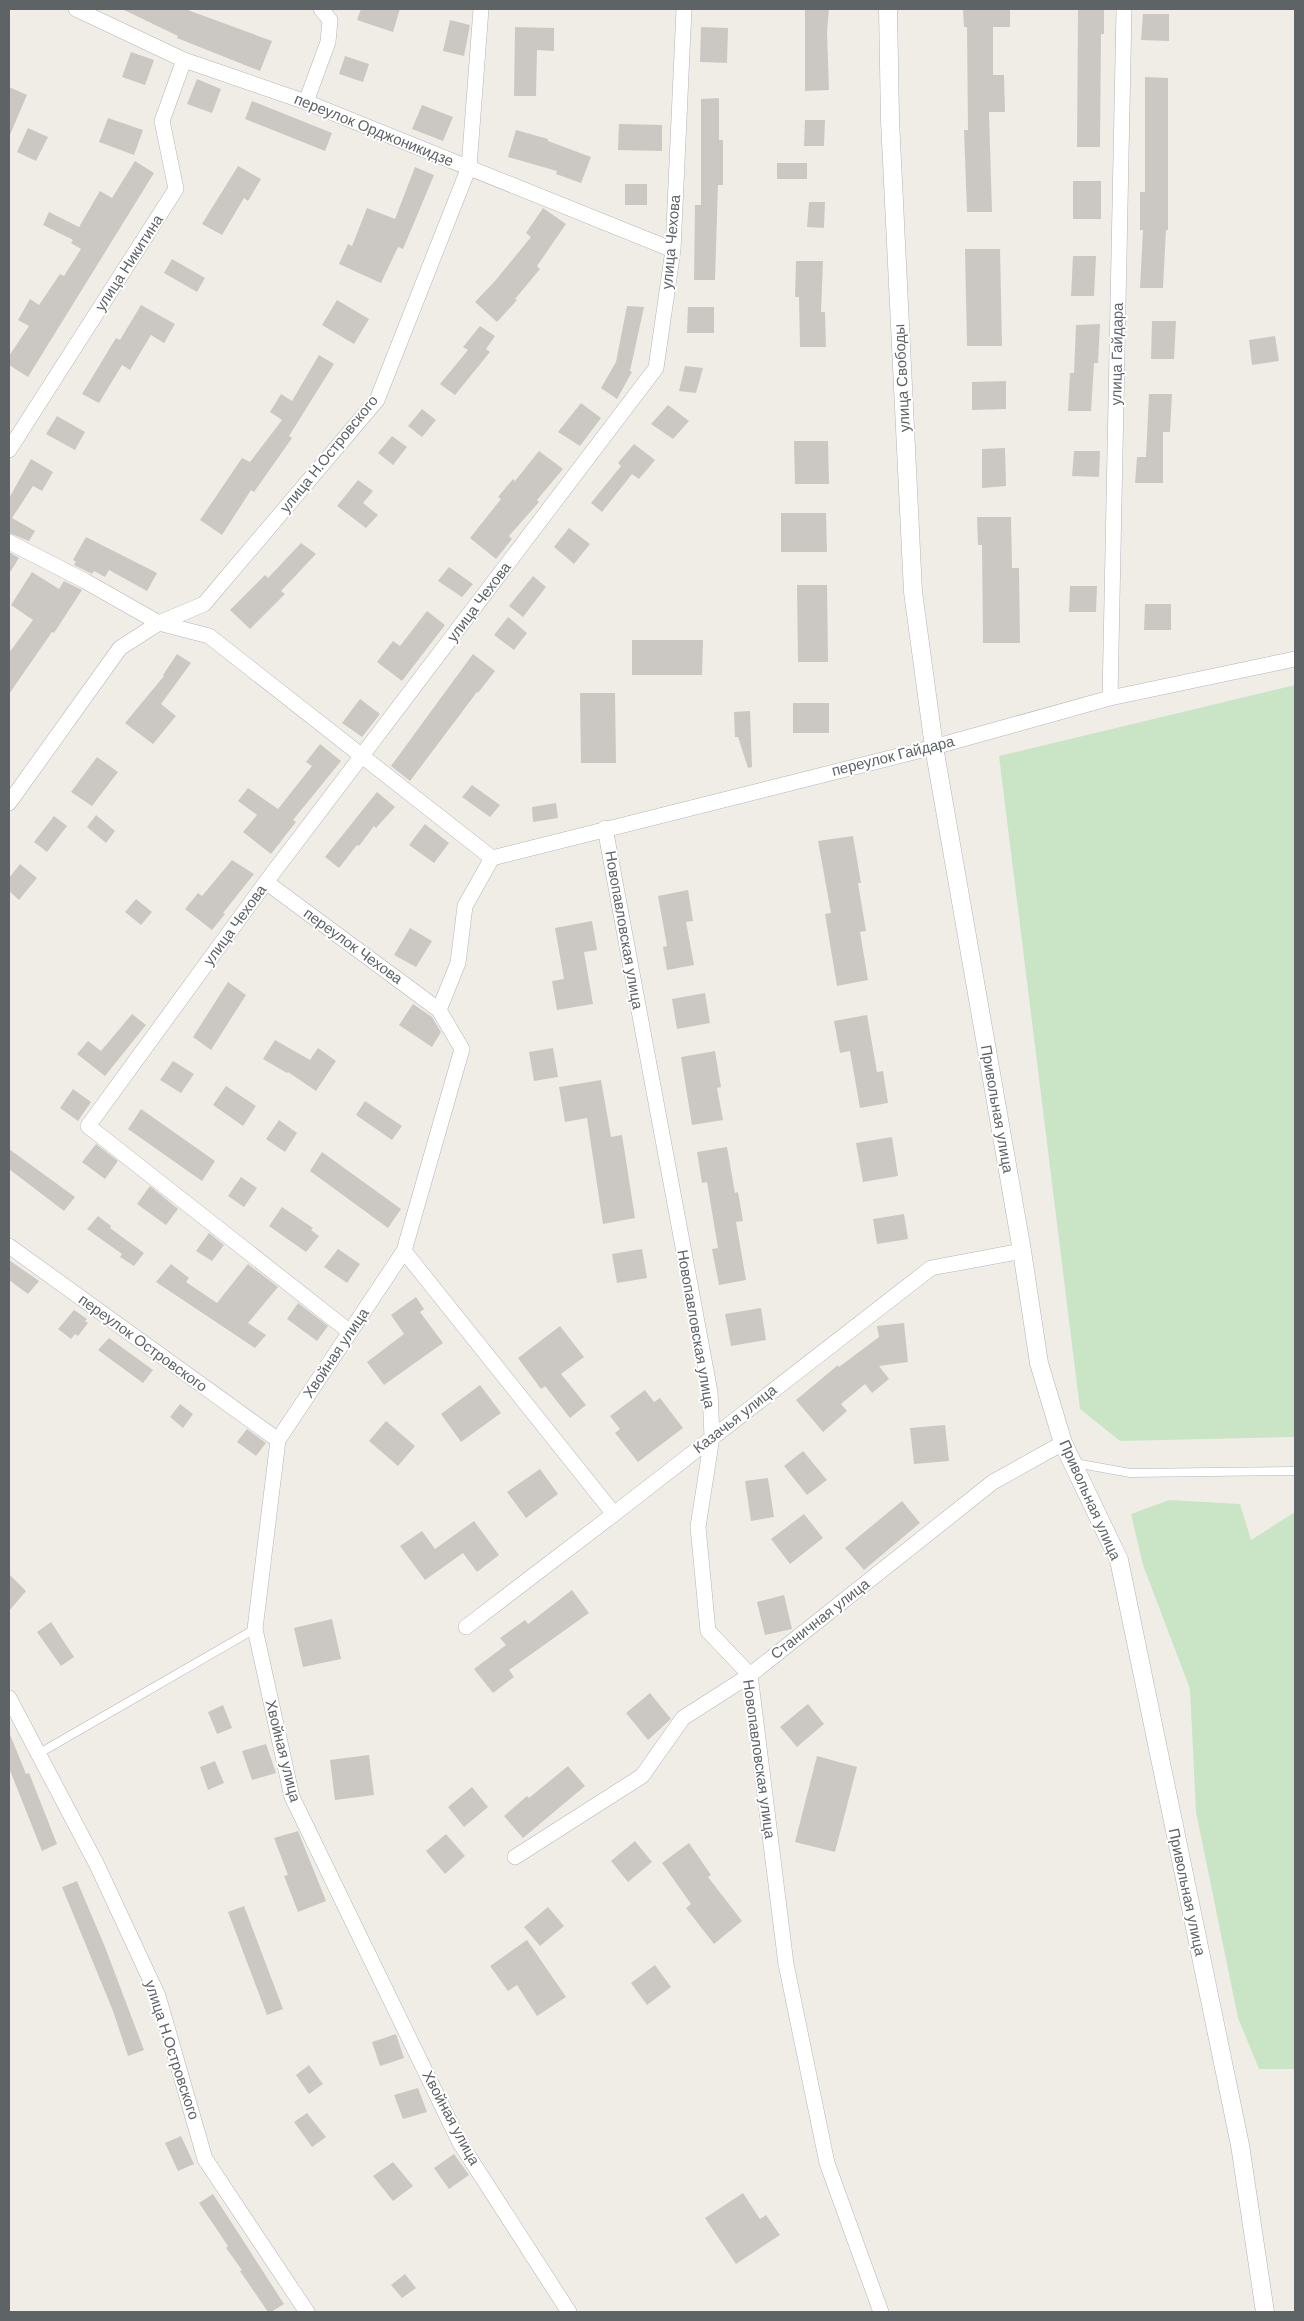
<svg xmlns="http://www.w3.org/2000/svg" width="1304" height="2321" font-family="'DM Sans',sans-serif">
	<style>
		.green { fill: #cae5c6 }
		.building { fill: #cbc8c4 }
		.lines { fill: none; stroke-linecap: round; stroke-linejoin: round }
		.service-casing { stroke: #b2b5b8; stroke-width: 9 }
		.minor-casing { stroke: #b2b5b8; stroke-width: 16 }
		.tertiary-casing { stroke: #b2b5b8; stroke-width: 19 }
		.service { stroke: #fff; stroke-width: 8 }
		.minor { stroke: #fff; stroke-width: 15 }
		.tertiary { stroke: #fff; stroke-width: 18 }
		.labels { text-anchor: middle; dominant-baseline: central; stroke-width: 4; stroke-linejoin: round; paint-order: stroke }
		.street-label { font-size: 15px; fill: #5e6366; stroke: #fff }
	</style>
	<rect width="100%" height="100%" fill="#f0ede7"/>
	<!-- green -->
	<path class="green" d="M1295 685V1437L1120 1441 1080 1409 999 756Z
		M1169 1500 1240 1504 1251 1540 1295 1512V2069H1259L1238 2018 1196 1812 1190 1689 1143 1565 1131 1514Z"/>
	<!-- building -->
	<path class="building" d="M122 9H185L272 41 260 71 177 38 178 36Z
		M361 9H400L393 32 357 20Z
		M805 9H829L827 32 829 90 805 91Z
		M963 9H1010V27H993V75H1004L1005 112H989L992 212H967L964 130H968L967 27H964Z
		M1078 9H1104V34H1101L1100 147H1077Z
		M1143 14H1169V41L1141 40Z
		M450 20 470 25 464 56 443 51Z
		M515 27 554 28V51L537 50 536 96H514Z
		M701 27 728 28 727 63 700 62Z
		M131 52 154 60 145 85 122 77Z
		M345 56 369 64 363 82 339 74Z
		M1145 77 1168 78V230H1166L1163 288H1140L1143 230H1140V192H1145Z
		M197 79 221 89 212 113 187 104Z
		M9 87 27 95 9 137Z
		M719 98V140H723V185H718L715 280H694L695 205H701V99Z
		M252 101 332 133 325 151 245 119Z
		M422 105 453 117 443 141 412 129Z
		M108 118 143 130 134 155 99 142Z
		M805 120H825L824 146H804Z
		M619 124 662 125V151L618 150Z
		M28 128 48 137 36 161 17 152Z
		M516 130 548 139V141L591 157 581 183 556 174 557 171 508 157Z
		M135 161 154 173 28 377 9 365V356L29 326 18 320 30 299 39 305 60 274 64 276 81 249 71 243 73 240 43 225 49 212 79 227 100 191 112 198Z
		M777 163H807V179H777Z
		M238 166 261 179 248 201 244 198 222 235 202 224Z
		M415 167 434 175 403 249 398 247 381 283 339 264 348 244 352 246 367 208 395 219Z
		M1073 181H1101V219H1073Z
		M625 184H647V205H625Z
		M809 202H825L824 228 807 227Z
		M543 208 566 224 537 266 540 269 515 299 517 300 497 322 475 302 495 281 531 237 526 233Z
		M965 249H1000L1002 346H967Z
		M1073 256H1096L1094 296H1071Z
		M172 259 205 278 197 292 164 273Z
		M796 261H823L821 312H825L826 347H800L799 297H795Z
		M337 300 369 319 354 344 322 325Z
		M141 305 175 324 164 343 151 335 130 370 122 365 99 403 82 394 116 338 120 340Z
		M627 306 644 307 630 371 632 372 617 399 601 388 616 362Z
		M688 307H714V333H687Z
		M1152 321H1176L1174 359H1151Z
		M1100 324 1098 363H1094L1091 411H1068L1070 373H1074L1076 325Z
		M480 326 495 336 486 349 490 352 455 395 440 384 468 350 463 347Z
		M1275 336 1279 361 1252 365 1249 340Z
		M319 355 334 364 289 436 292 438 254 492 251 490 222 535 200 520 242 458 250 462 282 420 270 412 281 394 292 401Z
		M685 366 703 368 696 393 679 391Z
		M1006 381V409L972 410V382Z
		M1149 394H1172L1170 432H1163V483H1135L1137 457H1146Z
		M581 403 601 418 580 446 558 432Z
		M668 405 689 421 673 439 651 424Z
		M422 409 436 420 422 437 408 426Z
		M57 416 85 432 75 450 46 434Z
		M392 436 407 447 393 465 378 453Z
		M794 441H828L829 484H795Z
		M634 444 655 460 639 479 632 474 602 512 591 503 621 466 618 463Z
		M1005 448 1006 486 982 488V449Z
		M539 451 563 469 537 500 539 502 509 536 512 539 496 559 470 538 501 499 498 497 513 479 515 481Z
		M1074 451H1100L1099 477 1072 476Z
		M31 459 53 472 42 491 33 486 12 518 35 531 29 541 9 533V498Z
		M358 480 373 491 363 503 378 515 366 528 337 506Z
		M781 513H826L827 552H781Z
		M977 517H1011L1012 568H1019L1020 643H983L982 545H978Z
		M569 528 590 544 574 564 554 547Z
		M86 537 157 573 147 591 109 570 105 577 94 571 92 574 74 565 76 562 73 560Z
		M301 543 316 554 281 591 285 594 250 629 230 610 265 575 268 578Z
		M9 552 19 558 9 574Z
		M449 567 473 584 462 597 438 581Z
		M32 572 59 589 64 581 82 590 54 633 52 632 9 694V653L33 620 11 605Z
		M533 576 546 587 523 617 509 606Z
		M797 585H827L828 662H798Z
		M1070 586H1097L1096 612H1069Z
		M1145 604H1171V630H1144Z
		M427 611 445 625 402 681 377 662 393 641 400 646Z
		M508 617 527 633 514 650 494 635Z
		M632 640H703L702 675H632Z
		M177 654 191 663 161 704 176 716 153 744 125 723 164 676 163 675Z
		M473 654 495 671 478 693 477 692 410 781 391 766Z
		M580 693H615L616 763H581Z
		M360 699 380 714 362 737 342 723Z
		M793 703H829V733H793Z
		M750 711 752 767 748 768 738 737H735L734 712Z
		M320 744 341 761 293 820 296 822 271 854 243 832 257 815 238 801 248 788 278 809 312 766 306 762Z
		M97 757 118 772 92 806 71 792Z
		M472 785 500 805 490 817 462 797Z
		M377 792 395 807 376 828 374 826 359 846 357 845 339 868 325 857Z
		M556 803 558 818 533 822 532 807Z
		M96 815 115 831 106 843 87 827Z
		M54 816 67 826 47 852 34 842Z
		M425 824 449 843 434 863 409 845Z
		M853 836 861 883H858L866 931 860 932 868 980 837 986 825 914 831 913 818 841Z
		M232 860 254 874 223 913 225 914 212 930 185 909 198 893 202 896Z
		M20 864 37 878 19 900 9 891V878Z
		M688 890 693 921 686 922 694 965 667 970 663 947 667 946 658 896Z
		M136 899 152 912 141 925 125 912Z
		M592 921 597 950 584 952 593 1004 557 1010 552 981 564 979 555 928Z
		M410 928 432 941 416 967 394 955Z
		M228 982 246 995 211 1050 193 1037Z
		M705 993 710 1023 677 1029 672 999Z
		M413 1004 432 1017 441 1032 432 1047 399 1025Z
		M132 1014 146 1025 105 1076 77 1054 88 1041 101 1051Z
		M867 1015 877 1072 883 1071 888 1103 860 1108 850 1051 840 1053 834 1021Z
		M275 1040 310 1060 318 1048 336 1061 316 1091 288 1072 287 1073 263 1059Z
		M553 1048 558 1077 534 1081 529 1052Z
		M715 1051 721 1087 717 1088 723 1120 692 1125 681 1057Z
		M173 1061 194 1074 181 1093 160 1080Z
		M601 1080 611 1137 622 1135 635 1218 603 1224 587 1118 565 1122 559 1087Z
		M226 1086 256 1106 243 1126 213 1105Z
		M73 1089 91 1102 78 1121 60 1108Z
		M365 1101 402 1126 392 1140 356 1115Z
		M141 1109 215 1161 202 1181 128 1129Z
		M279 1120 297 1133 285 1152 266 1139Z
		M892 1137 898 1176 863 1182 856 1143Z
		M96 1144 118 1161 105 1179 82 1162Z
		M727 1147 735 1193 738 1192 743 1221 736 1222 746 1280 719 1285 712 1249 718 1248 707 1182 702 1183 697 1152Z
		M9 1149 75 1197 64 1211 9 1169Z
		M322 1152 401 1209 388 1228 310 1171Z
		M241 1177 257 1188 244 1207 228 1196Z
		M150 1186 178 1209 166 1225 137 1204Z
		M282 1207 313 1228 311 1230 319 1236 306 1252 269 1226Z
		M904 1214 908 1239 877 1244 873 1219Z
		M98 1216 111 1226 110 1228 144 1253 134 1266 120 1257 122 1254 87 1229Z
		M209 1233 224 1245 212 1261 196 1251Z
		M338 1249 360 1264 347 1283 324 1267Z
		M642 1249 647 1278 617 1283 612 1254Z
		M9 1260 39 1281 28 1294 9 1280Z
		M171 1264 189 1278 186 1282 217 1303 248 1264 278 1287 248 1323 266 1335 255 1348 156 1282Z
		M416 1297 424 1309 420 1312 443 1343 384 1385 367 1362 404 1334 391 1315Z
		M298 1303 328 1326 317 1341 287 1319Z
		M761 1308 766 1340 731 1346 725 1314Z
		M74 1310 87 1319 85 1321 88 1323 78 1336 75 1334 71 1339 58 1329Z
		M904 1323 908 1362 879 1366 889 1379 872 1393 865 1384 841 1404 847 1411 823 1432 796 1400 838 1365 839 1367 879 1337 877 1326Z
		M560 1326 584 1357 561 1374 586 1405 570 1418 545 1386 541 1389 518 1358Z
		M109 1338 153 1370 143 1383 98 1350Z
		M480 1385 501 1413 461 1442 441 1414Z
		M645 1390 654 1402 660 1398 683 1428 638 1462 615 1433 620 1429 610 1416Z
		M180 1404 193 1414 183 1428 170 1417Z
		M386 1421 415 1446 398 1466 369 1441Z
		M945 1425 949 1461 914 1464 910 1428Z
		M247 1429 266 1443 256 1456 237 1442Z
		M803 1451 827 1480 807 1495 784 1466Z
		M540 1469 558 1494 526 1518 507 1492Z
		M768 1478 774 1517 751 1521 745 1481Z
		M902 1501 920 1523 864 1570 845 1548Z
		M804 1514 823 1538 790 1564 771 1539Z
		M474 1521 499 1555 477 1572 463 1553 425 1580 400 1546 422 1531 435 1549Z
		M9 1574 26 1591 9 1611Z
		M572 1590 589 1613 509 1670 514 1677 493 1693 474 1669 506 1645 500 1638 525 1620 528 1624Z
		M784 1595 792 1629 765 1635 757 1602Z
		M332 1619 341 1659 303 1667 294 1628Z
		M51 1622 74 1657 61 1666 37 1632Z
		M650 1693 671 1719 648 1740 626 1713Z
		M808 1704 824 1724 797 1747 780 1727Z
		M223 1705 232 1728 217 1734 208 1712Z
		M9 1732 26 1774 29 1773 57 1844 42 1851 9 1768Z
		M266 1744 276 1773 252 1780 242 1751Z
		M369 1755 374 1795 335 1800 330 1760Z
		M817 1756 857 1767 835 1852 795 1842Z
		M215 1761 224 1783 208 1790 200 1767Z
		M568 1766 585 1786 523 1838 504 1816 527 1796 529 1798Z
		M472 1787 488 1807 464 1827 448 1807Z
		M298 1831 326 1901 298 1912 284 1876 288 1875 274 1838Z
		M446 1834 465 1856 445 1874 426 1851Z
		M635 1841 652 1862 628 1882 611 1861Z
		M689 1843 711 1875 708 1877 742 1921 714 1944 686 1908 691 1904 662 1863Z
		M77 1881 105 1947 144 2050 128 2056 113 2011 62 1887Z
		M244 1906 283 2009 267 2015 228 1912Z
		M548 1907 564 1926 540 1946 524 1927Z
		M527 1940 566 1997 537 2016 517 1985 508 1991 490 1966Z
		M655 1965 671 1987 647 2005 631 1983Z
		M396 2034 404 2058 380 2066 372 2042Z
		M309 2065 323 2084 309 2094 296 2075Z
		M418 2088 427 2112 403 2119 394 2095Z
		M307 2113 326 2137 312 2147 294 2122Z
		M181 2136 194 2164 178 2171 165 2143Z
		M454 2154 469 2175 449 2189 434 2168Z
		M393 2162 413 2186 393 2201 373 2176Z
		M743 2193 760 2219 766 2215 780 2235 736 2264 705 2218Z
		M213 2194 284 2304 271 2312H268L240 2271 242 2270 226 2248 228 2246 199 2203Z
		M405 2274 416 2288 402 2298 391 2285Z"/>
	<g class="lines">
		<defs>
			<path id="service" d="M1075 1463 1130 1473 1295 1471
				M38 1754 255 1629"/>
			<path id="minor" d="M76 9 184 60 306 102 673 250
				M306 102 328 42 330 20 321 9
				M9 450 176 189 162 121 184 60
				M9 542 85 581 159 623 209 636 492 858
				M1110 698 1124 9
				M9 803 120 648 159 623 204 604 377 400 469 167 481 9
				M605 828 710 1392 712 1437 698 1527 708 1631 750 1675 786 1964 827 2163 881 2312
				M492 858 465 906 458 963 439 1010 462 1049 404 1251 278 1440 255 1629 292 1797 460 2143 569 2312
				M492 858 934 747 1110 698 1295 659
				M266 882 439 1010
				M9 1246 278 1440
				M404 1251 614 1514
				M350 1332 88 1126 266 882 656 368 673 250 684 9
				M466 1627 614 1514 931 1268 1022 1251
				M9 1698 97 1865 158 1996 205 2159 307 2312
				M515 1857 642 1776 683 1718 750 1675 993 1482 1063 1443"/>
			<path id="tertiary" d="M888 9 890 120 913 592 934 747 1022 1251 1039 1363 1063 1443 1119 1560 1240 2145 1265 2312"/>
		</defs>
		<!-- service casing -->
		<use href="#service" class="service-casing"/>
		<!-- minor casing -->
		<use href="#minor" class="minor-casing"/>
		<!-- tertiary casing -->
		<use href="#tertiary" class="tertiary-casing"/>
		<!-- service -->
		<use href="#service" class="service"/>
		<!-- minor -->
		<use href="#minor" class="minor"/>
		<!-- tertiary -->
		<use href="#tertiary" class="tertiary"/>
	</g>
	<g class="labels">
		<!-- street labels -->
		<g class="street-label">
			<text transform="translate(374 130) rotate(22)">переулок Орджоникидзе</text>
			<text transform="translate(671 242) rotate(-85)">улица Чехова</text>
			<text transform="translate(129 263) rotate(-57)">улица Никитина</text>
			<text transform="translate(1117 354) rotate(-89)">улица Гайдара</text>
			<text transform="translate(902 378) rotate(-93)">улица Свободы</text>
			<text transform="translate(329 454) rotate(-51)">улица Н.Островского</text>
			<text transform="translate(479 602) rotate(-53)">улица Чехова</text>
			<text transform="translate(893 756) rotate(-14)">переулок Гайдара</text>
			<text transform="translate(235 925) rotate(-54)">улица Чехова</text>
			<text transform="translate(624 930) rotate(80)">Новопавловская улица</text>
			<text transform="translate(353 946) rotate(36)">переулок Чехова</text>
			<text transform="translate(997 1109) rotate(80)">Привольная улица</text>
			<text transform="translate(696 1329) rotate(80)">Новопавловская улица</text>
			<text transform="translate(143 1343) rotate(36)">переулок Островского</text>
			<text transform="translate(336 1353) rotate(-56)">Хвойная улица</text>
			<text transform="translate(735 1419) rotate(-38)">Казачья улица</text>
			<text transform="translate(1090 1500) rotate(66)">Привольная улица</text>
			<text transform="translate(820 1619) rotate(-38)">Станичная улица</text>
			<text transform="translate(283 1751) rotate(76)">Хвойная улица</text>
			<text transform="translate(759 1759) rotate(82)">Новопавловская улица</text>
			<text transform="translate(1187 1892) rotate(78)">Привольная улица</text>
			<text transform="translate(172 2050) rotate(72)">улица Н.Островского</text>
			<text transform="translate(451 2118) rotate(62)">Хвойная улица</text>
		</g>
	</g>
	<!-- border -->
	<rect width="1304" height="2321" fill="none" stroke="#5e6366" stroke-width="20"/>
</svg>
